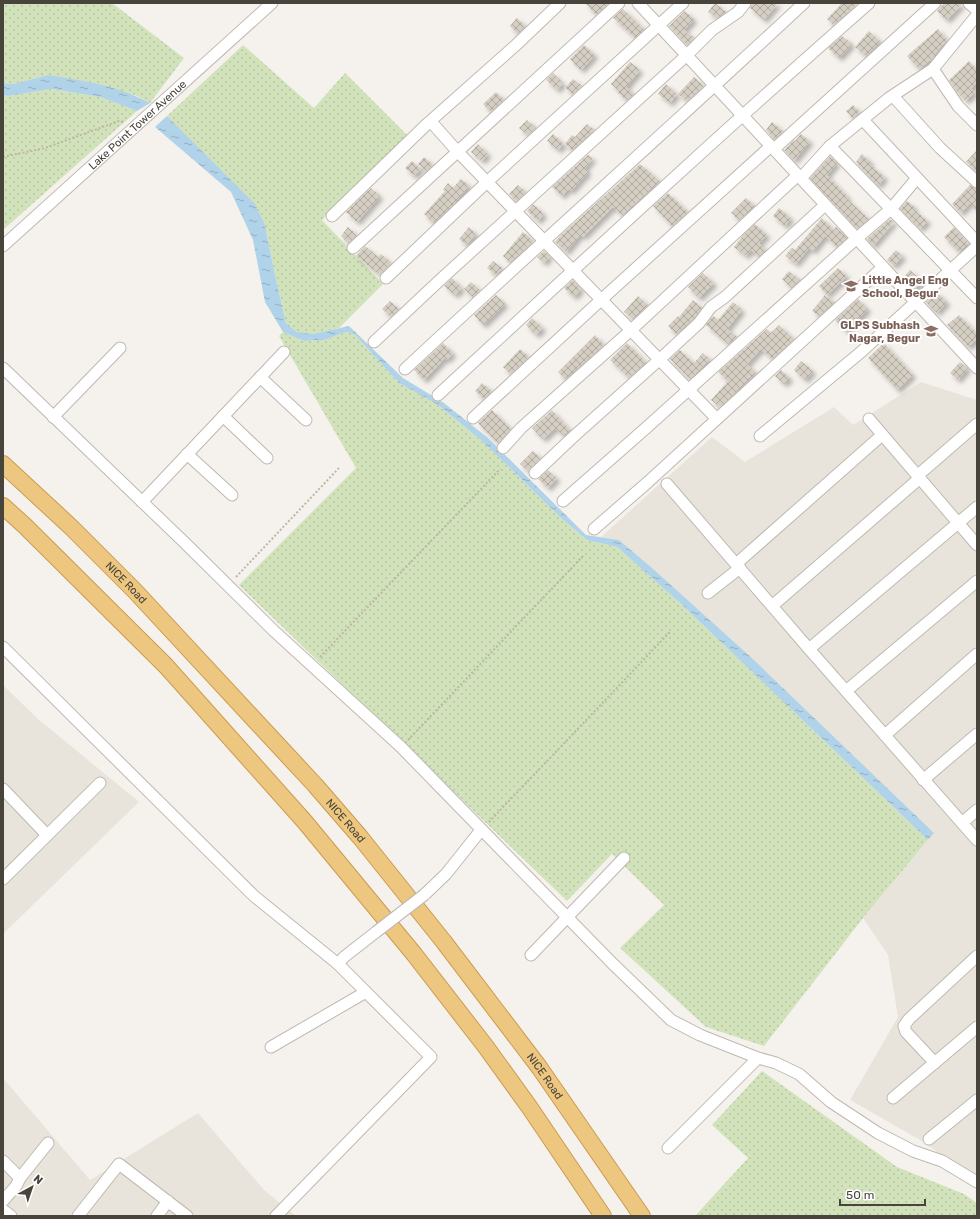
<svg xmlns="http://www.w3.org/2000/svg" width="980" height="1219" font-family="Rubik,sans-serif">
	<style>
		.residential { fill: #e8e4dc }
		.grass { fill: url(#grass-dots) }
		.water { fill: url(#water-ripples) }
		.building { fill: url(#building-cross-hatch); filter: url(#shadow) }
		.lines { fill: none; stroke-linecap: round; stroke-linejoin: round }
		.minor-casing { stroke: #bfb9b0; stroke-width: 13 }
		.highway-casing { stroke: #cc9b4f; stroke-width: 18 }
		.path { stroke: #bfb5a3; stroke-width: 2; stroke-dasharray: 2 2; stroke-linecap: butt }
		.minor { stroke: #fff; stroke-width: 11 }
		.highway { stroke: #edc67f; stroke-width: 16 }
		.minor-bridge-casing { stroke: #bfb9b0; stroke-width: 13; stroke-linecap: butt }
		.minor-bridge { stroke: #fff; stroke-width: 11 }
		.labels { text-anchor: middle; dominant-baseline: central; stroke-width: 4; stroke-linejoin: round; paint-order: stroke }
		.street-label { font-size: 11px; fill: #48433b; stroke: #fff }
		.education-label { font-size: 11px; font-weight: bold; fill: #785e54; stroke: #fff; text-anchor: start }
	</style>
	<defs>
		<pattern id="grass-dots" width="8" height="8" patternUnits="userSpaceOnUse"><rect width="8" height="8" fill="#d2e3bb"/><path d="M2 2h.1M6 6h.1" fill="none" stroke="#b6c4a2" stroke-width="1.8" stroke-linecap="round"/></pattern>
		<pattern id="water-ripples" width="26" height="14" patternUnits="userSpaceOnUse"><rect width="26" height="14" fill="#b1d3e9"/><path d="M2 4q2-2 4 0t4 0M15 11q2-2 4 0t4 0" fill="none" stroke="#92adbe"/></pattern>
		<pattern id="building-cross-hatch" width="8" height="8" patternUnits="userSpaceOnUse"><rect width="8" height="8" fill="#d5cec3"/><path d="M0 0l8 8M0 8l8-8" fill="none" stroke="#afa9a0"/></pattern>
		<filter id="shadow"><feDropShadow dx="3.5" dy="3.5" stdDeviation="2" flood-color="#0004"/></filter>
	</defs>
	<rect width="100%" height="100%" fill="#f5f2ed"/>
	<!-- residential -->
	<path class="residential" d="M921 382 977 400V1181L922 1141 850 1100 898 1017 888 955 863 918 934 833 753 659 651 567 619 540 601 537 712 437 745 462 834 407 853 425Z
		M3 685 37 718 139 802 3 934Z
		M3 1078 90 1180 198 1113 264 1190 296 1216H3Z"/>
	<!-- grass -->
	<path class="grass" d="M3 3H112L184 58 150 103 135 95 48 75 13 84 3 83Z
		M243 45 314 108 345 73 407 135 322 220 383 284 339 328 312 334 297 332 286 323 275 275 265 225 167 116Z
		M50 89 100 97 137 111 3 230V95L8 96Z
		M283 332 304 341 325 340 345 332 352 333 356 336 399 383 438 405 482 441 563 520 587 540 617 547 681 604 928 840 863 918 764 1046 706 1027 620 948 664 905 612 854 567 901 239 585 356 468 279 336Z
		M762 1071 897 1167 964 1194 977 1203V1216H695L748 1158 712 1125Z"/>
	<!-- water -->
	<path class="water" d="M48 75C84 81 117 85 150 103L137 111 100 97 51 89 8 96 3 95V83L13 84Z
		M167 116 255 204 265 225 275 275 286 323 297 332 312 334 349 326 403 378 444 403 488 438 586 535 619 540 651 567 753 659 934 833 928 840 681 604 617 547 587 540 563 520 482 441 438 405 399 383 356 336 352 333 345 332 325 340 304 341 283 332 265 302 253 240 231 192 155 127Z"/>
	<!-- building -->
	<path class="building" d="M585 3H609L596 15Z
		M715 3 726 12 717 18 708 12Z
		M752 3H778L764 20 750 8Z
		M842 3H858L834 25 827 19Z
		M944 3H962V4L947 20 937 11Z
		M623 9 644 29 635 38 613 18Z
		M685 11 694 19 684 30 694 38 687 45 669 26Z
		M517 18 525 26 518 34 510 26Z
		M938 29 947 40 933 56 934 57 919 69 907 56Z
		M869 31 880 41 866 56 855 47Z
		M842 36 852 44 839 58 828 48Z
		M584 45 595 55 581 70 570 59Z
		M969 61 977 70V82L971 89 975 92 966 101 957 92 949 80Z
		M630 62 640 70 626 87 634 94 627 100 618 93 619 91 611 84Z
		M553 73 563 83 557 90 546 80Z
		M694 77 704 86 687 101 678 94Z
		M573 79 582 86 573 94 565 88Z
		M666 84 677 94 670 103 658 94Z
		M496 92 504 100 491 112 483 104Z
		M853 105 860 112 853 118 846 111Z
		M527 120 536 128 528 135 519 128Z
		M772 122 783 131 774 139 766 130Z
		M587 124 594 130 572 150 565 144 572 135 575 137Z
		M553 134 564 144 558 150 547 141Z
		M801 134 810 141 794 161 784 150 794 140 795 141Z
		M478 144 488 154 482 161 471 152Z
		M977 150V172L966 162Z
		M862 154 871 162 869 164 885 177 878 186 856 162Z
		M588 155 593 158 585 168 588 172 571 191 568 189 562 196 552 187Z
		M830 156 837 163 827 175 848 197 847 199 869 219 857 229 810 178Z
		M424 157 433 165 426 171 418 164Z
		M412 161 421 169 414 176 405 168Z
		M640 164 660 181 622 215 613 207 583 237 581 234 566 252 555 242 560 236Z
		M461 179 469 185 453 205 433 223 424 214 445 191 443 190 448 183 453 188Z
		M518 185 526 192 516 201 509 194Z
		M970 185 977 189V210L970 203 961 213 952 204Z
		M371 188 380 196 357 222 346 212Z
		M668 193 688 212 672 226 653 206Z
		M746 198 755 206 739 220 731 213Z
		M907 201 915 207 913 209 928 221 920 229 900 209Z
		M533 204 544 214 538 221 527 211Z
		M779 208 791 218 785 226 773 216Z
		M822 218 834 230 836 227 847 238 837 247 825 236 813 251 809 248 796 264 785 256 792 248 795 250Z
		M890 219 894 222 873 246 867 240 868 238Z
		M755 224 767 235 759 243 766 250 759 256 751 250 746 256 734 247 744 234Z
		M348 227 357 235 348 243 341 236Z
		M469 227 476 234 466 245 459 239Z
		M954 227 968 243 959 252 944 237Z
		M523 232 534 241 510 262 503 256Z
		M365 246 378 257 381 254 391 263 380 275 356 256Z
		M896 250 903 256 894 266 887 260Z
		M544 251 550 256 544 263 537 257Z
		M493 261 502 268 496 275 487 268Z
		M838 268 847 276 827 295 819 286Z
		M910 270 922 281 914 290 903 278Z
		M789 271 800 280 792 288 782 279Z
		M703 273 714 283 699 298 688 287Z
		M452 278 462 288 455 295 444 286Z
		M573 280 581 289 574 297 564 288Z
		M471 282 480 290 473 297 464 289Z
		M937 292 947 302 937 313 926 302Z
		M496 295 505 304 483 325 474 315Z
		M825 295 834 302 819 316 812 311Z
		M638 296 648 305 633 319 624 312Z
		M858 299 868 309 846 331 835 320Z
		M693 300 702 308 694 318 676 334 668 326 678 316 679 317Z
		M390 301 399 309 391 317 382 309Z
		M733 302 742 310 727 329 737 337 728 344 706 325 712 317 714 316 718 320Z
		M959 315 977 334V339L968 347 947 325Z
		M532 318 543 328 536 335 526 325Z
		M779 325 794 339 772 359 761 349 747 364 756 373 720 407 711 400 728 381 718 372 767 329 771 333Z
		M595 335 604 345 565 379 558 372Z
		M443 343 453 353 447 360 445 358 424 380 414 370Z
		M627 343 646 362 629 378 610 360Z
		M884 343 913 375 897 390 868 358Z
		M520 349 529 357 511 374 503 367Z
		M680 350 694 363 703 353 710 359 690 379 670 359Z
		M801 361 813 371 805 380 794 370Z
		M960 362 968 368 958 380 950 373Z
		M781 370 790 378 784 384 775 376Z
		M482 383 492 391 484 399 475 391Z
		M492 410 511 429 498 443 478 423Z
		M552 410 570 430 564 436 555 428 543 439 532 428Z
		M533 451 541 458 528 471 520 464Z
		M548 470 557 478 548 488 538 479Z"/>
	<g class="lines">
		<defs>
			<g id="minor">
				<path d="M638 3 977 368"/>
				<path d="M969 3 977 10"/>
				<path d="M933 69 958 106 977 125"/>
				<path d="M893 96 940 148 977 182"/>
				<path d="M863 120 977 242"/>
				<path d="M430 122 433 124 457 151 716 418"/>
				<path d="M830 146 977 298"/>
				<path d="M774 149 935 3"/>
				<path d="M801 178 830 146 889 98 933 69 977 15"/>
				<path d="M332 216 427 124 516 45 560 3"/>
				<path id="s1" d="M3 246 272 3"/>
				<path d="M353 248 619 3"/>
				<path d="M386 278 487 182 683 3"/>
				<path d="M374 342 440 280 687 55 712 30 738 12 745 3"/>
				<path d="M3 368 185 543 274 631 401 747 612 963 671 1020 700 1035 758 1058 776 1063 799 1074 831 1102 878 1133 913 1151 942 1161 977 1182"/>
				<path d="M405 369C537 246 672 126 804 3"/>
				<path d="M260 377 306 420"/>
				<path d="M438 395C581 263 723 131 869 3"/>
				<path d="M223 416 267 458"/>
				<path d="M53 417 120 348"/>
				<path d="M473 418 602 299 771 146"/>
				<path d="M869 419 977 545"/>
				<path d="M760 436 861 352 977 246"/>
				<path d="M503 448 521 428 630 331 798 175"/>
				<path d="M187 454 232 495"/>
				<path d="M535 473 572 438 659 360 699 323 711 307 725 297 825 205"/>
				<path d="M917 476 977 424"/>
				<path d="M667 484 809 649 977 840"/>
				<path d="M563 501 646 428 857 238 891 209 917 178"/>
				<path d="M142 502 284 352"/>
				<path d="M594 529 648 482 883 267"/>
				<path d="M736 564 882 435"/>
				<path d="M708 593 740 568"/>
				<path d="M772 606 920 478"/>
				<path d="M3 647 254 896 338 964 431 1057 276 1216"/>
				<path d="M809 649 977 507"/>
				<path d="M846 691 977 581"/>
				<path d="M885 735 977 654"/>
				<path d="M923 780 977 734"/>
				<path d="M3 789 47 835"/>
				<path d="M962 823 977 810"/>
				<path d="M3 879 100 783"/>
				<path d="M424 895 446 874 481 830"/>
				<path d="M531 955 624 858"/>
				<path d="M338 964 344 957 376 932"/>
				<path d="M271 1047 366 992"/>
				<path d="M935 1063 906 1032 904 1026 909 1019 977 956"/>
				<path d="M893 1098 977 1027"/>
				<path d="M929 1139 977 1100"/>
				<path d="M668 1148 758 1058"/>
				<path d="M3 1161 20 1178 16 1186 3 1201"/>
				<path d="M20 1178 48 1143"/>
				<path d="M3 1210 11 1216"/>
				<path d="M78 1216 119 1164 187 1216"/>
				<path d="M157 1216 168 1201"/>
			</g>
			<g id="highway">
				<path id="s2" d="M3 464 72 528 134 590 315 785 360 837 444 942 539 1067 642 1216"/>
				<path d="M3 506 25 526 166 666 305 822 414 954 486 1047 530 1108 603 1216"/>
			</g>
		</defs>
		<!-- minor casing -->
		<use href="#minor" class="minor-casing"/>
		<!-- highway casing -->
		<use href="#highway" class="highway-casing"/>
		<!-- path -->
		<path class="path" d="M3 157 45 148 119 121 125 122
			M236 577 339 468
			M320 657 500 469
			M408 740 583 556
			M489 822 670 632"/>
		<!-- minor -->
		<use href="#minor" class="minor"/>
		<!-- highway -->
		<use href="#highway" class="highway"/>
		<defs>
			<path id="minor-bridge" d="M376 932 424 895"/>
		</defs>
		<!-- minor-bridge casing -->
		<use href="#minor-bridge" class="minor-bridge-casing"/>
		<!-- minor-bridge -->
		<use href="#minor-bridge" class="minor-bridge"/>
	</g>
	<!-- icons -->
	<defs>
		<symbol id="school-bare" viewBox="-9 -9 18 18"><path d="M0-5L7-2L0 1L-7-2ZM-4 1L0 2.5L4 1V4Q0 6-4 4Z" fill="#8d6e63" stroke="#fff" stroke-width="2.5" paint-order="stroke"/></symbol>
	</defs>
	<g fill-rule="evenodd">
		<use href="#school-bare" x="841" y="276" width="20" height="20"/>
		<use href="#school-bare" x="921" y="321" width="20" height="20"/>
	</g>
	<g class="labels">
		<!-- street labels -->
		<g class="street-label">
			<text stroke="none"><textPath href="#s1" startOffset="181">Lake Point Tower Avenue</textPath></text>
			<text stroke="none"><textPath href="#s2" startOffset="171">NICE Road</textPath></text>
			<text stroke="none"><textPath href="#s2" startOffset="495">NICE Road</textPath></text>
			<text stroke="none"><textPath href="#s2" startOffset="819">NICE Road</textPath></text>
		</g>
		<!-- education labels -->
		<g class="education-label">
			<text x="862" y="280">Little Angel Eng<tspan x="862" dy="13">School, Begur</tspan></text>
			<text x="920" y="325" text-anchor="end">GLPS Subhash<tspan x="920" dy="13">Nagar, Begur</tspan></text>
		</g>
	</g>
	<!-- border -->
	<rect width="980" height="1219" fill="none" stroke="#48433b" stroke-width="8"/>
	<!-- north arrow -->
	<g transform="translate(32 1187) rotate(40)" stroke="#ffffff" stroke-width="3" paint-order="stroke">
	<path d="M0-3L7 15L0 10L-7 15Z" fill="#48433b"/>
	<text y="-6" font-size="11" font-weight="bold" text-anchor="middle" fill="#48433b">N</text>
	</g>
	<!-- scale -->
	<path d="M840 1199v6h85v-6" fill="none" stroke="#48433b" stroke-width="2"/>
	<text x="846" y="1199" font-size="12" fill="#48433b" stroke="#ffffff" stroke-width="3" paint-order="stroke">50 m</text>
</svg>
